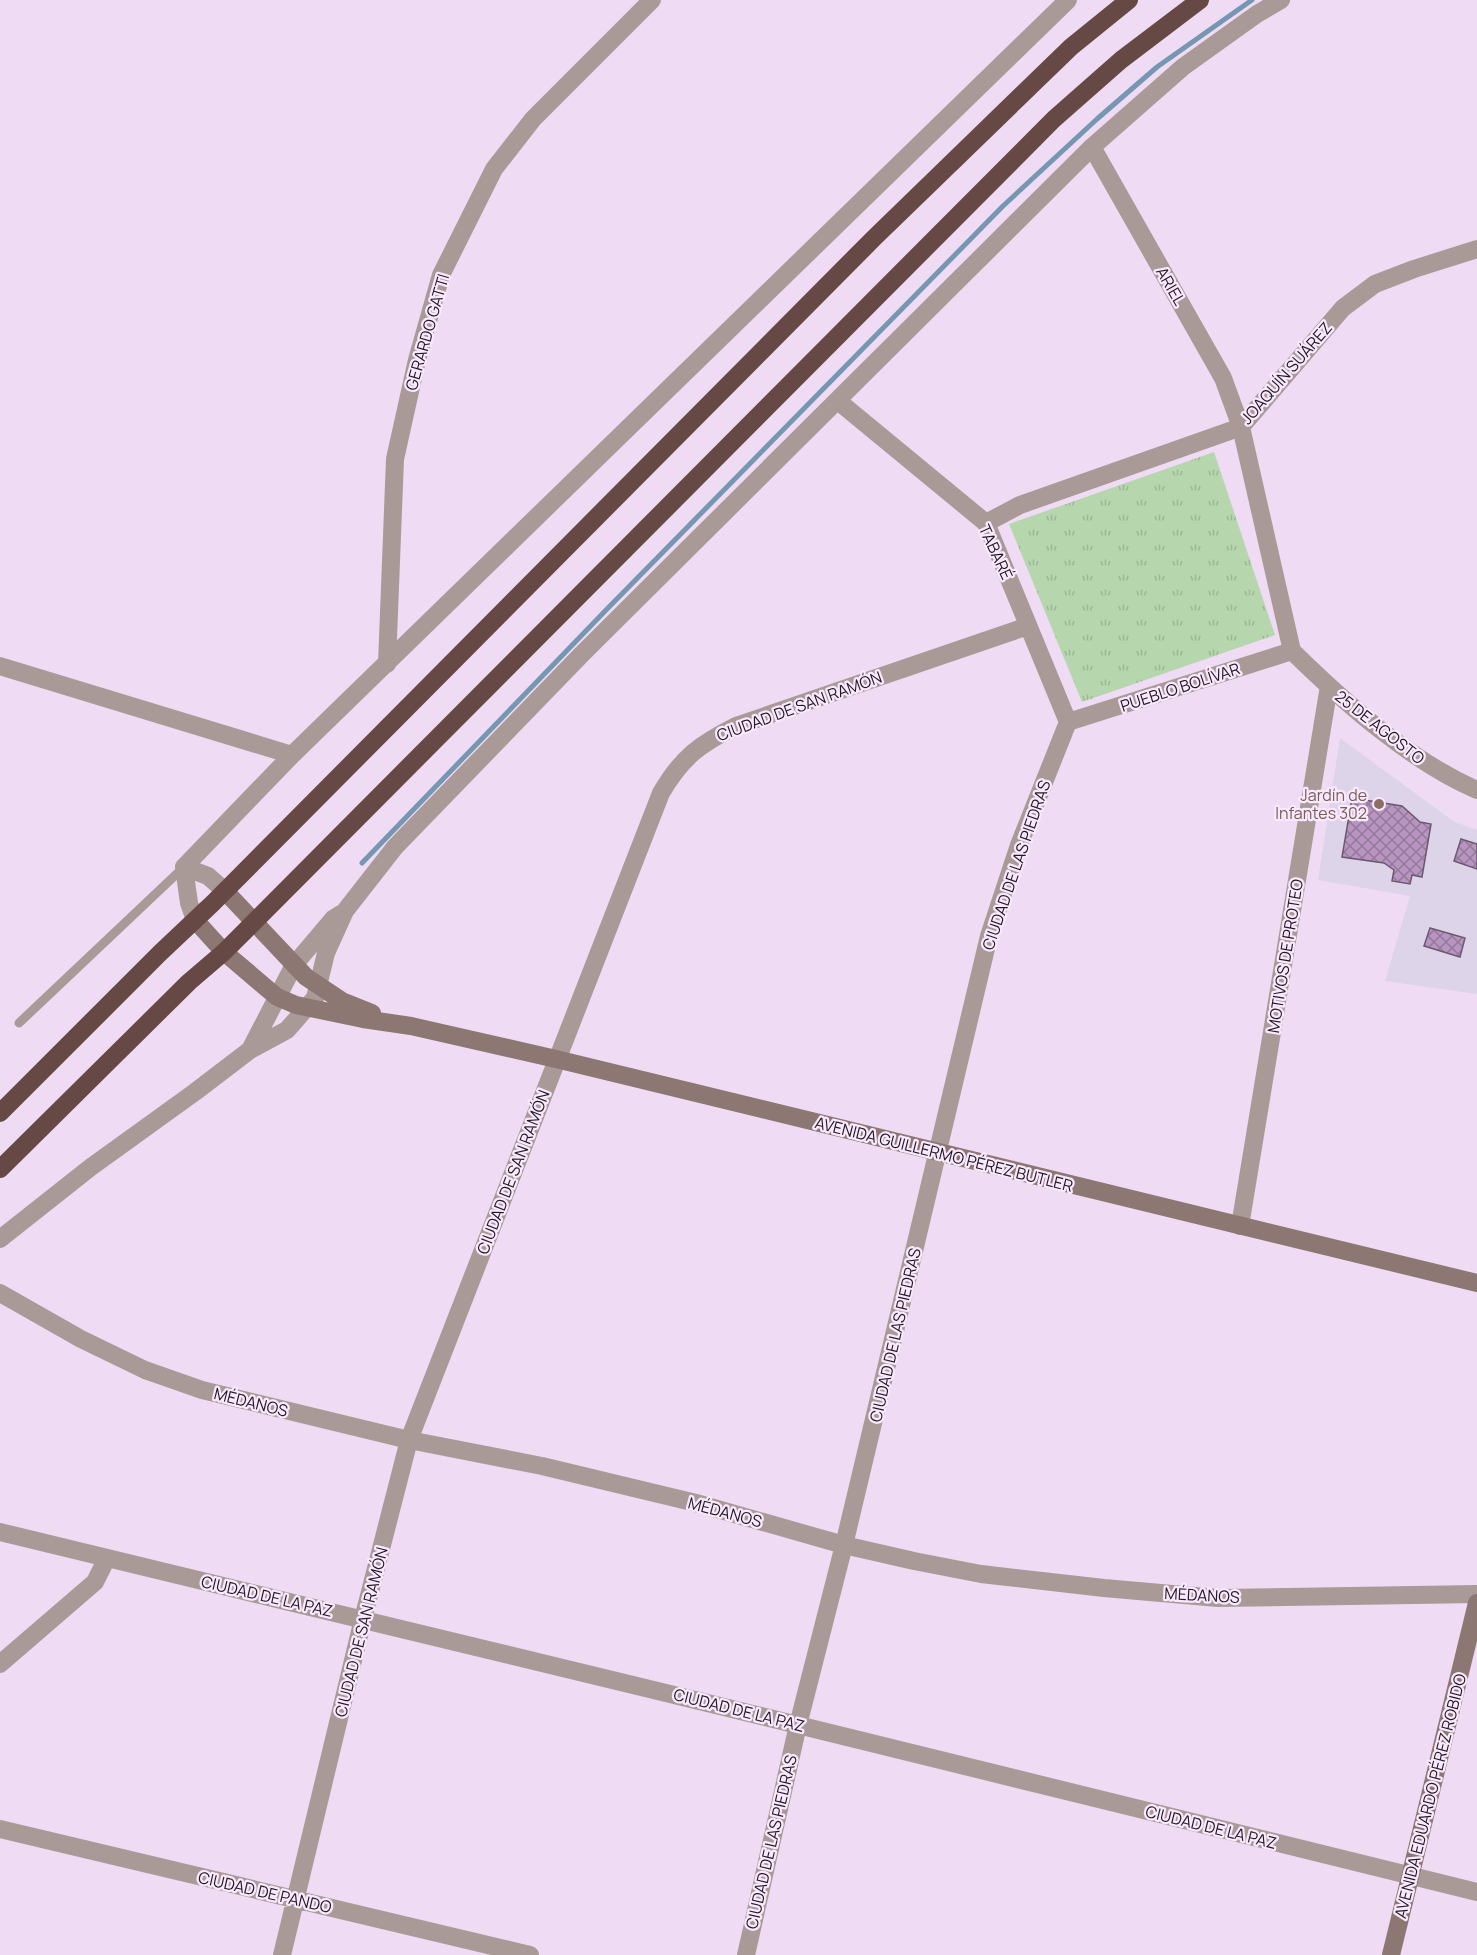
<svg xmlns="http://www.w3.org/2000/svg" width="1477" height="1955" font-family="Manrope,sans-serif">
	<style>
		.education { fill: #ded4e9 }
		.park { fill: url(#park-tufts) }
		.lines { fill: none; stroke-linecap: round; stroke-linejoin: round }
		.stream { stroke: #7697b2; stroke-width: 5 }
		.building { fill: url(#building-cross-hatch); stroke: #6b5970; stroke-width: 1.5 }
		.lane { stroke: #a99a97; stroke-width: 9 }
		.street { stroke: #a99a97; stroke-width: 18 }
		.secondary { stroke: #8d7773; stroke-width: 18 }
		.highway { stroke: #664944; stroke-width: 18 }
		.education-dot { fill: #8d6e63; stroke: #fae9fe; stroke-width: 2 }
		.labels { text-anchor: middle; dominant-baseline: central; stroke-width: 4.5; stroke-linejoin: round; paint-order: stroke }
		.street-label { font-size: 16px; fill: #201922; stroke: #fae9fe }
		.education-label { font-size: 16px; fill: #785e54; stroke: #fae9fe; text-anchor: end }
	</style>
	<defs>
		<pattern id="park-tufts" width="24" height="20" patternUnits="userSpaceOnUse" patternTransform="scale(1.5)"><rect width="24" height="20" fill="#b6d7ae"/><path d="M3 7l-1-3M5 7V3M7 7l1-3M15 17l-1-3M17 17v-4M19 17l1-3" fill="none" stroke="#9cb895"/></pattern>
		<pattern id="building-cross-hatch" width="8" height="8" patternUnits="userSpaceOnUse" patternTransform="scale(1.5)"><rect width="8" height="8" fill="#b795c0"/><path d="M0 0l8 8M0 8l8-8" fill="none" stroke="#94799c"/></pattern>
	</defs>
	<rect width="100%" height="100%" fill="#efdbf4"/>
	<!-- education -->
	<path class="education" d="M1340 738 1453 821 1477 830V994L1385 981 1410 896 1318 880Z"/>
	<!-- park -->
	<path class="park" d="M1214 452 1275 635 1082 702 1009 524Z"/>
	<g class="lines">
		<!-- stream -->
		<path class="stream" d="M362 863 608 608 1003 206 1097 119 1157 67 1252 0"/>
	</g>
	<!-- building -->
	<path class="building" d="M1352 798 1402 806 1420 822 1431 824 1422 877 1412 875 1410 884 1392 881 1394 870 1384 863 1342 857Z
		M1461 839 1477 844V869L1454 861Z
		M1430 928 1465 938 1460 957 1424 946Z"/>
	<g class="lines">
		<!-- lane -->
		<path class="lane" d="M19 1023 184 867"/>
		<!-- street -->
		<path class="street" d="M1092 147 1223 378 1241 427 1292 651
			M838 401 986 523 1068 722
			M986 523 1020 505 1241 427 1343 308 1375 284 1414 269 1477 249
			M1292 651C1344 702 1410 761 1477 790
			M387 664 395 459 417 360 441 275 494 169 533 119 652 0
			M0 666 292 755
			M1068 722 1292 651
			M184 867 208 876 225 891
			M195 920 189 903 184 867 292 755 1068 0
			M250 1050 294 965 333 919 341 914
			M1240 1226 1329 686
			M0 1239 91 1167 195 1092 250 1050 287 1030 315 998 326 953 345 911 395 847 582 654 1092 147 1183 67 1257 14 1281 0
			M0 1293 81 1339 145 1370 202 1390 409 1440 542 1466 696 1503 844 1545 914 1561 981 1574 1104 1588 1218 1598 1477 1594
			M0 1532 798 1725 1477 1892
			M0 1664 95 1582 107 1558
			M0 1829 530 1955
			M282 1955 363 1619 409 1440 661 793C682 757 700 744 736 726L1028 626
			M746 1955 798 1725 844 1545 989 936 1019 845 1068 722"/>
		<!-- secondary -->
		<path class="secondary" d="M225 891 306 977 342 1001 372 1013
			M195 920 224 952 277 997 296 1005 363 1019 411 1026 556 1059 1477 1283
			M1391 1955 1477 1603"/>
		<!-- highway -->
		<path class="highway" d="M0 1113 160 953 213 903 874 238 1071 47 1129 0
			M0 1169 189 982 224 952 1054 119 1121 60 1200 0"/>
	</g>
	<!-- markers -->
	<circle class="education-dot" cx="1379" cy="804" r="6"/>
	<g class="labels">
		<!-- street labels -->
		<g class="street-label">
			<text transform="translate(1171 286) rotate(60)">ARIEL</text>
			<text transform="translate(427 332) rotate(-74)">GERARDO GATTI</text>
			<text transform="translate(1286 373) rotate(-49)">JOAQUÍN SUÁREZ</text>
			<text transform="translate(996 552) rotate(65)">TABARÉ</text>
			<text transform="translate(1180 687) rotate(-18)">PUEBLO BOLÍVAR</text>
			<text transform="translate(799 706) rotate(-20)">CIUDAD DE SAN RAMÓN</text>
			<text transform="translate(1380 727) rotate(38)">25 DE AGOSTO</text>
			<text transform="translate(1016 865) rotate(-71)">CIUDAD DE LAS PIEDRAS</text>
			<text transform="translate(1285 956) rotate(-81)">MOTIVOS DE PROTEO</text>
			<text transform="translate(944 1154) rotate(14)">AVENIDA GUILLERMO PÉREZ BUTLER</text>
			<text transform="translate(513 1172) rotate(-69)">CIUDAD DE SAN RAMÓN</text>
			<text transform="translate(895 1335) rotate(-77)">CIUDAD DE LAS PIEDRAS</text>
			<text transform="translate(251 1402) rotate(14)">MÉDANOS</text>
			<text transform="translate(725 1512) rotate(15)">MÉDANOS</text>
			<text transform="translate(1202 1595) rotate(3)">MÉDANOS</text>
			<text transform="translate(267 1596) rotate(13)">CIUDAD DE LA PAZ</text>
			<text transform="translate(361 1632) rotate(-76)">CIUDAD DE SAN RAMÓN</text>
			<text transform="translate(739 1710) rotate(14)">CIUDAD DE LA PAZ</text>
			<text transform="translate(1430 1796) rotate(-76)">AVENIDA EDUARDO PÉREZ ROBIDO</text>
			<text transform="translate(1211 1827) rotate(14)">CIUDAD DE LA PAZ</text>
			<text transform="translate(771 1842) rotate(-77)">CIUDAD DE LAS PIEDRAS</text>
			<text transform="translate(265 1892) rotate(13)">CIUDAD DE PANDO</text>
		</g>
		<!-- education labels -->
		<g class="education-label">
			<text x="1367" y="795">Jardín de<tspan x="1367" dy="18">Infantes 302</tspan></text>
		</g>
	</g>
</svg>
